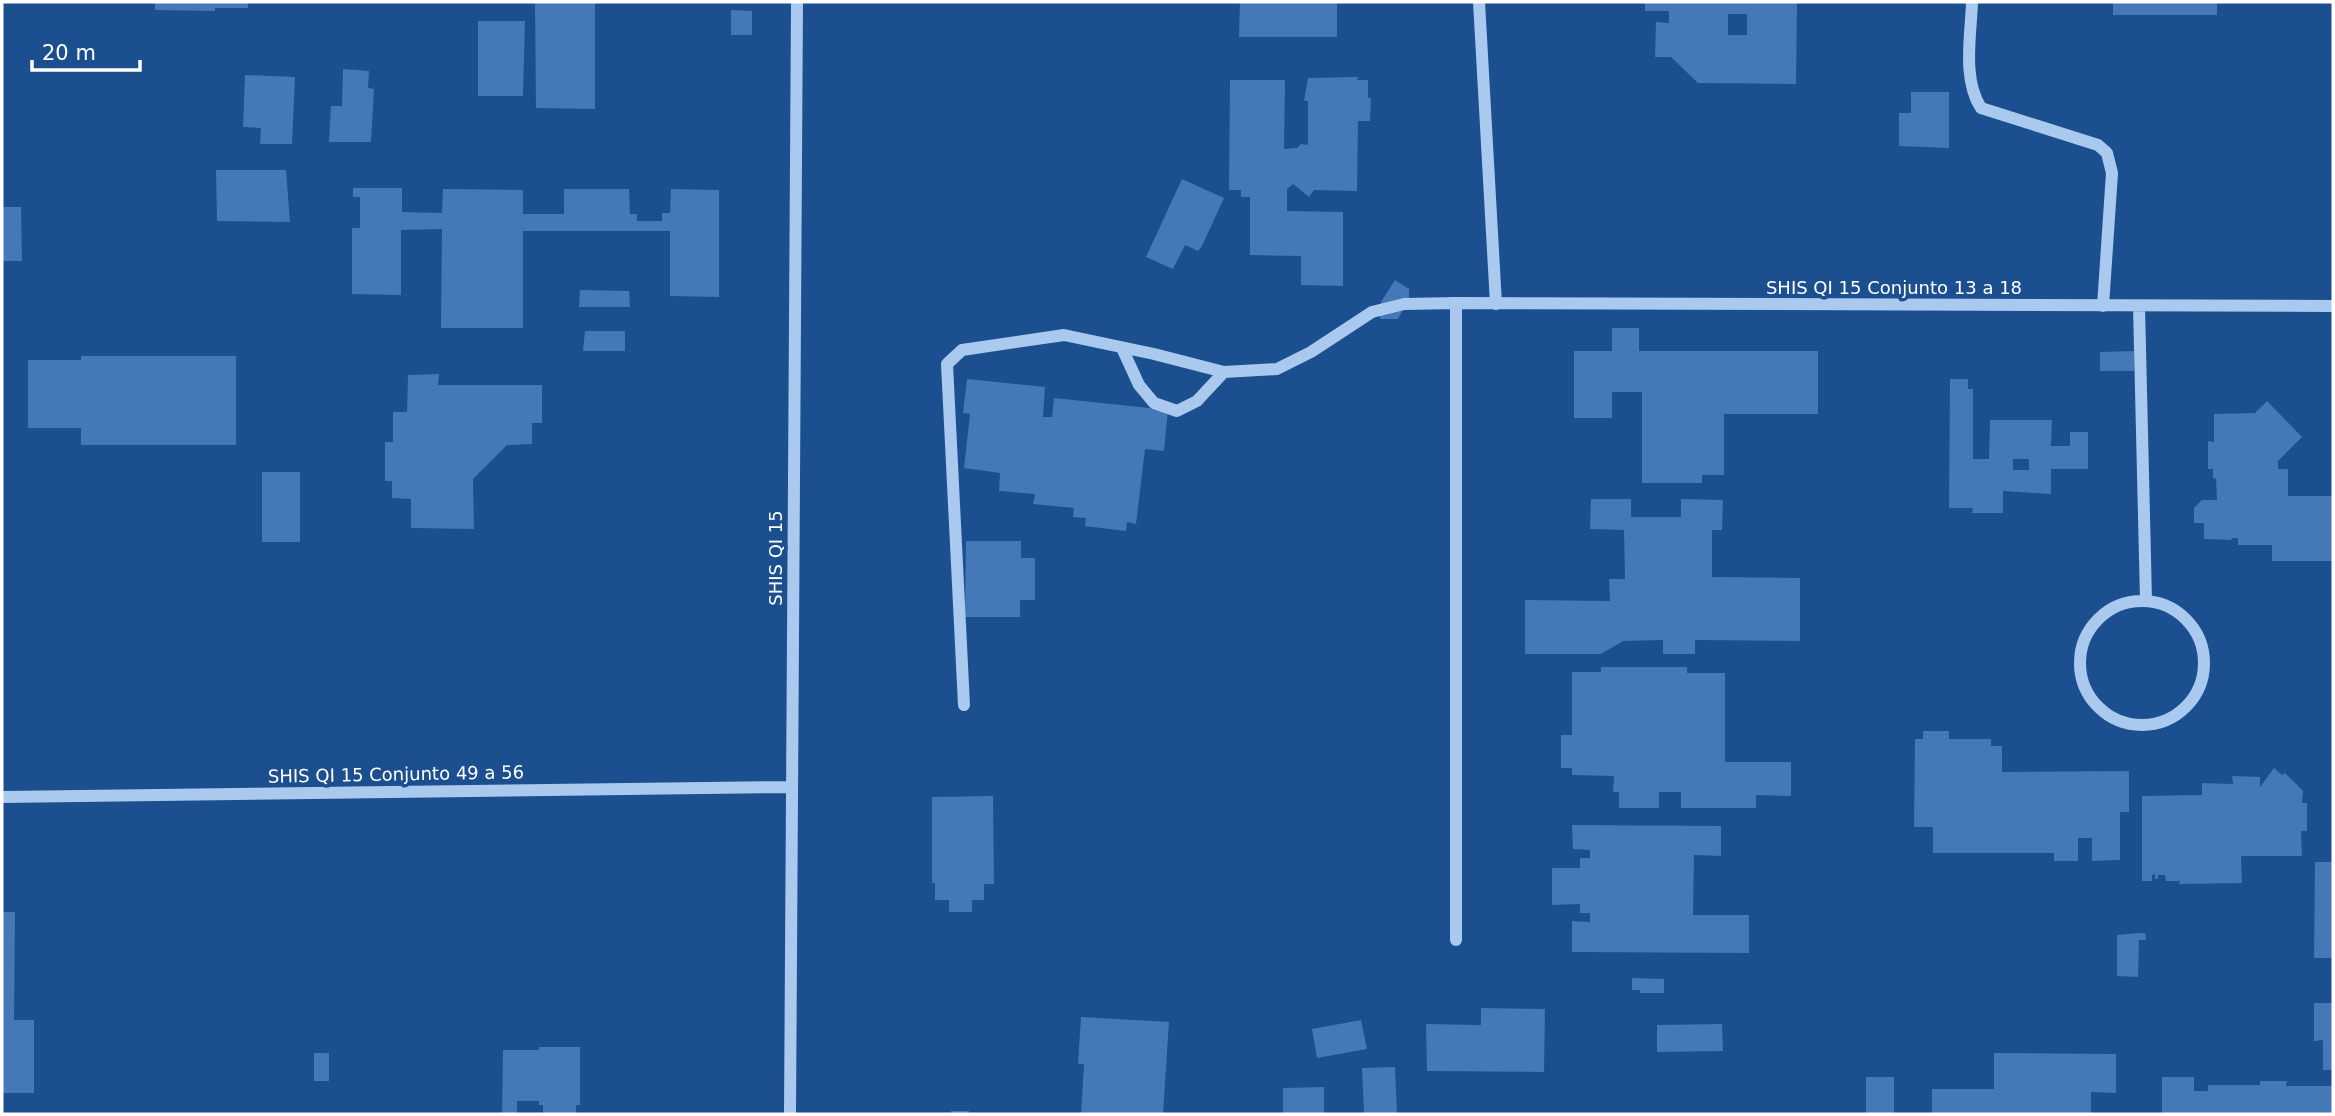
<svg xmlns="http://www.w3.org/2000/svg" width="2335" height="1116" font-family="'DejaVu Sans',sans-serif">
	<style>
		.building { fill: #4478b7; fill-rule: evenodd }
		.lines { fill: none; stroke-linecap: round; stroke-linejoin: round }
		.minor { stroke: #a9c9ee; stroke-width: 12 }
		.labels { text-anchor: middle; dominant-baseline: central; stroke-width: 7; stroke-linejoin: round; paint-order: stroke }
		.street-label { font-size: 18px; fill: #fff; stroke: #1b4f8f }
	</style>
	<rect width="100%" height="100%" fill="#1b4f8f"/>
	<!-- building -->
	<path class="building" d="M155 2H248V8H215V11L155 10Z
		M535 2H595V109L536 108Z
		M1240 2H1337V37H1239Z
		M1645 2H1797L1796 84 1698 83 1671 57H1655L1656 22 1669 23V11H1645ZM1728 14H1747V35H1728Z
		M2113 2H2217V15H2113Z
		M731 10 752 11V35H731Z
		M478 21H525L523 96H478Z
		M343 69 369 71 368 88 374 89 371 142H329L331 106H342Z
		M245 75 295 77 292 144H260L261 128 243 127Z
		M1358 77 1357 80H1368V98H1371L1370 121H1358L1357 191 1314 190 1309 197 1293 184 1287 189V211L1343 212V286L1301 285V256L1250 255V197H1241V190H1229L1230 80H1285L1284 149 1297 148 1301 144 1308 145V101H1304L1308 78Z
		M1911 92H1949V148L1899 146V113H1911Z
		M216 170H286L290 222 217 221Z
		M1182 179 1224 198 1202 246 1198 251 1185 245 1173 269 1146 257Z
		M353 188H402V212L442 213 443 189 523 190V214H564V189H629L630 214H637V221H662V213H670L671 189 719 190V297L670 296V231H523V328H441L442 229 401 230V295L352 294V228H360V197H353Z
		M2 207H21L22 261H2Z
		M1395 280 1409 289V303L1406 304 1398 319H1380L1381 302Z
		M580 290 629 291 630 307H579Z
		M1612 328H1639V351H1818V414H1724V475H1702V483H1642V392H1612V418H1574V351H1612Z
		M585 331H625V351H583Z
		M2134 351V371H2100V352Z
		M81 356H236V445H81V428H28V360H81Z
		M439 374 438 385H542V423H532V444L507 445 473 479 474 529 411 528V499L392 498V481H385V442H393V412H407L408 375Z
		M967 379 1045 387 1043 417H1052L1054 398 1168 410 1164 451 1145 449 1136 524 1127 522 1126 531 1085 526 1086 518 1073 517 1074 508 1033 504 1035 494 999 491 1000 473 964 468 970 414 963 413Z
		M1950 379H1968V389H1973V459H1989L1990 420H2052L2051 446H2070V432H2088V469H2051V494L2003 491V513H1972L1973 508H1949ZM2013 459H2029V470H2013Z
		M2267 401 2302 437 2278 461V469H2288V496H2333V561H2272V545H2238V538H2231L2232 540 2204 539V523H2194V508L2202 500H2217L2216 479 2213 478V469H2208V441L2214 442V414L2255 413Z
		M262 472H300V542H262Z
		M1591 499H1631V517H1681V499L1723 500 1722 530H1712V577L1800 578V641L1695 640V654H1663V640L1623 641 1601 654H1525V600L1610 601 1609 579H1625L1624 530 1590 529Z
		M966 541H1021V558H1035V600H1020V617H965Z
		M1601 667H1687V673H1725V762H1791V796L1756 795V808H1681V792H1659V808H1619V792H1613L1614 776 1572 775V768H1561V735H1572V672H1601Z
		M1923 731H1949V739H1991V746H2002V772L2129 771V812H2120V860L2092 861V838H2078V861H2054V853H1933V827H1914L1915 739H1923Z
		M2274 768 2282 775 2285 773 2303 791 2302 803H2307V831H2301L2302 856H2241L2242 883 2179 884 2180 881H2166L2165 875H2158V879H2155V874L2152 875V881H2142V796L2202 795V783L2233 784 2232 776 2260 777V787Z
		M993 796 994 884H984V900H972V912H949V900H935V883H932V797Z
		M1572 825 1721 826V856L1694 855 1693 915H1749V953L1572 952V921L1590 922V913H1580V904L1552 905V868H1580V858H1590V850L1573 849Z
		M2315 862H2333V958H2314Z
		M2 912H15L14 1020H34V1093H2Z
		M2139 933H2145L2146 940H2139L2138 977 2117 976V935Z
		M1632 978 1664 979V993H1640V990H1632Z
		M2314 1003H2333V1070H2323V1040L2314 1041Z
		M1481 1008 1545 1009 1544 1072 1427 1071 1426 1024 1481 1025Z
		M1081 1017 1169 1022 1163 1114H1081L1084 1064H1078Z
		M1361 1020 1367 1049 1317 1058 1312 1029Z
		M1722 1024 1723 1051 1657 1052V1025Z
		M539 1047H580V1105H576V1114H543V1105H539V1101H517V1114H502L503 1050H539Z
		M314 1053H329V1081H314Z
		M1994 1053 2116 1054V1093L2091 1092V1114H1932V1089H1994Z
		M1395 1067 1397 1114H1364L1362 1068Z
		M1866 1077H1894V1114H1866Z
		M2162 1077H2194V1091H2208V1085H2260V1081H2287L2286 1086H2333V1114H2162Z
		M1324 1087V1114H1283V1088Z
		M951 1111H969V1114H951Z"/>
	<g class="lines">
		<!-- minor -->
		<path class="minor" d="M1479 2 1496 304
			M1972 2C1971 35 1962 79 1981 108L2098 145 2107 153 2112 173 2103 306
			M1456 303 2333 306
			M2139 306 2146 600
			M1122 348 1139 385 1154 403 1177 411 1197 401 1224 372
			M2080 663a62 62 0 1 1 124 0a62 62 0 1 1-124 0Z
			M964 705 947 364 962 350 1064 335 1154 354 1224 372 1277 369 1311 352 1372 312 1404 304 1456 303V940
			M2 797 790 787
			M790 1114 797 2"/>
	</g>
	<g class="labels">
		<!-- street labels -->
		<g class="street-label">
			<text x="1894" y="287">SHIS QI 15 Conjunto 13 a 18</text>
			<text transform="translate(775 558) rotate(-90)">SHIS QI 15</text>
			<text transform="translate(396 774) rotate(-1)">SHIS QI 15 Conjunto 49 a 56</text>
		</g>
	</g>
	<!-- border -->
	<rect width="2335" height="1116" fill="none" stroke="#ffffff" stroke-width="7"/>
	<!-- scale -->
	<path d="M32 60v10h108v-10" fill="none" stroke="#ffffff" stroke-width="3.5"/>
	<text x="42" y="60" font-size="21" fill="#ffffff" stroke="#1b4f8f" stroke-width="5" paint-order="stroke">20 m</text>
</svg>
